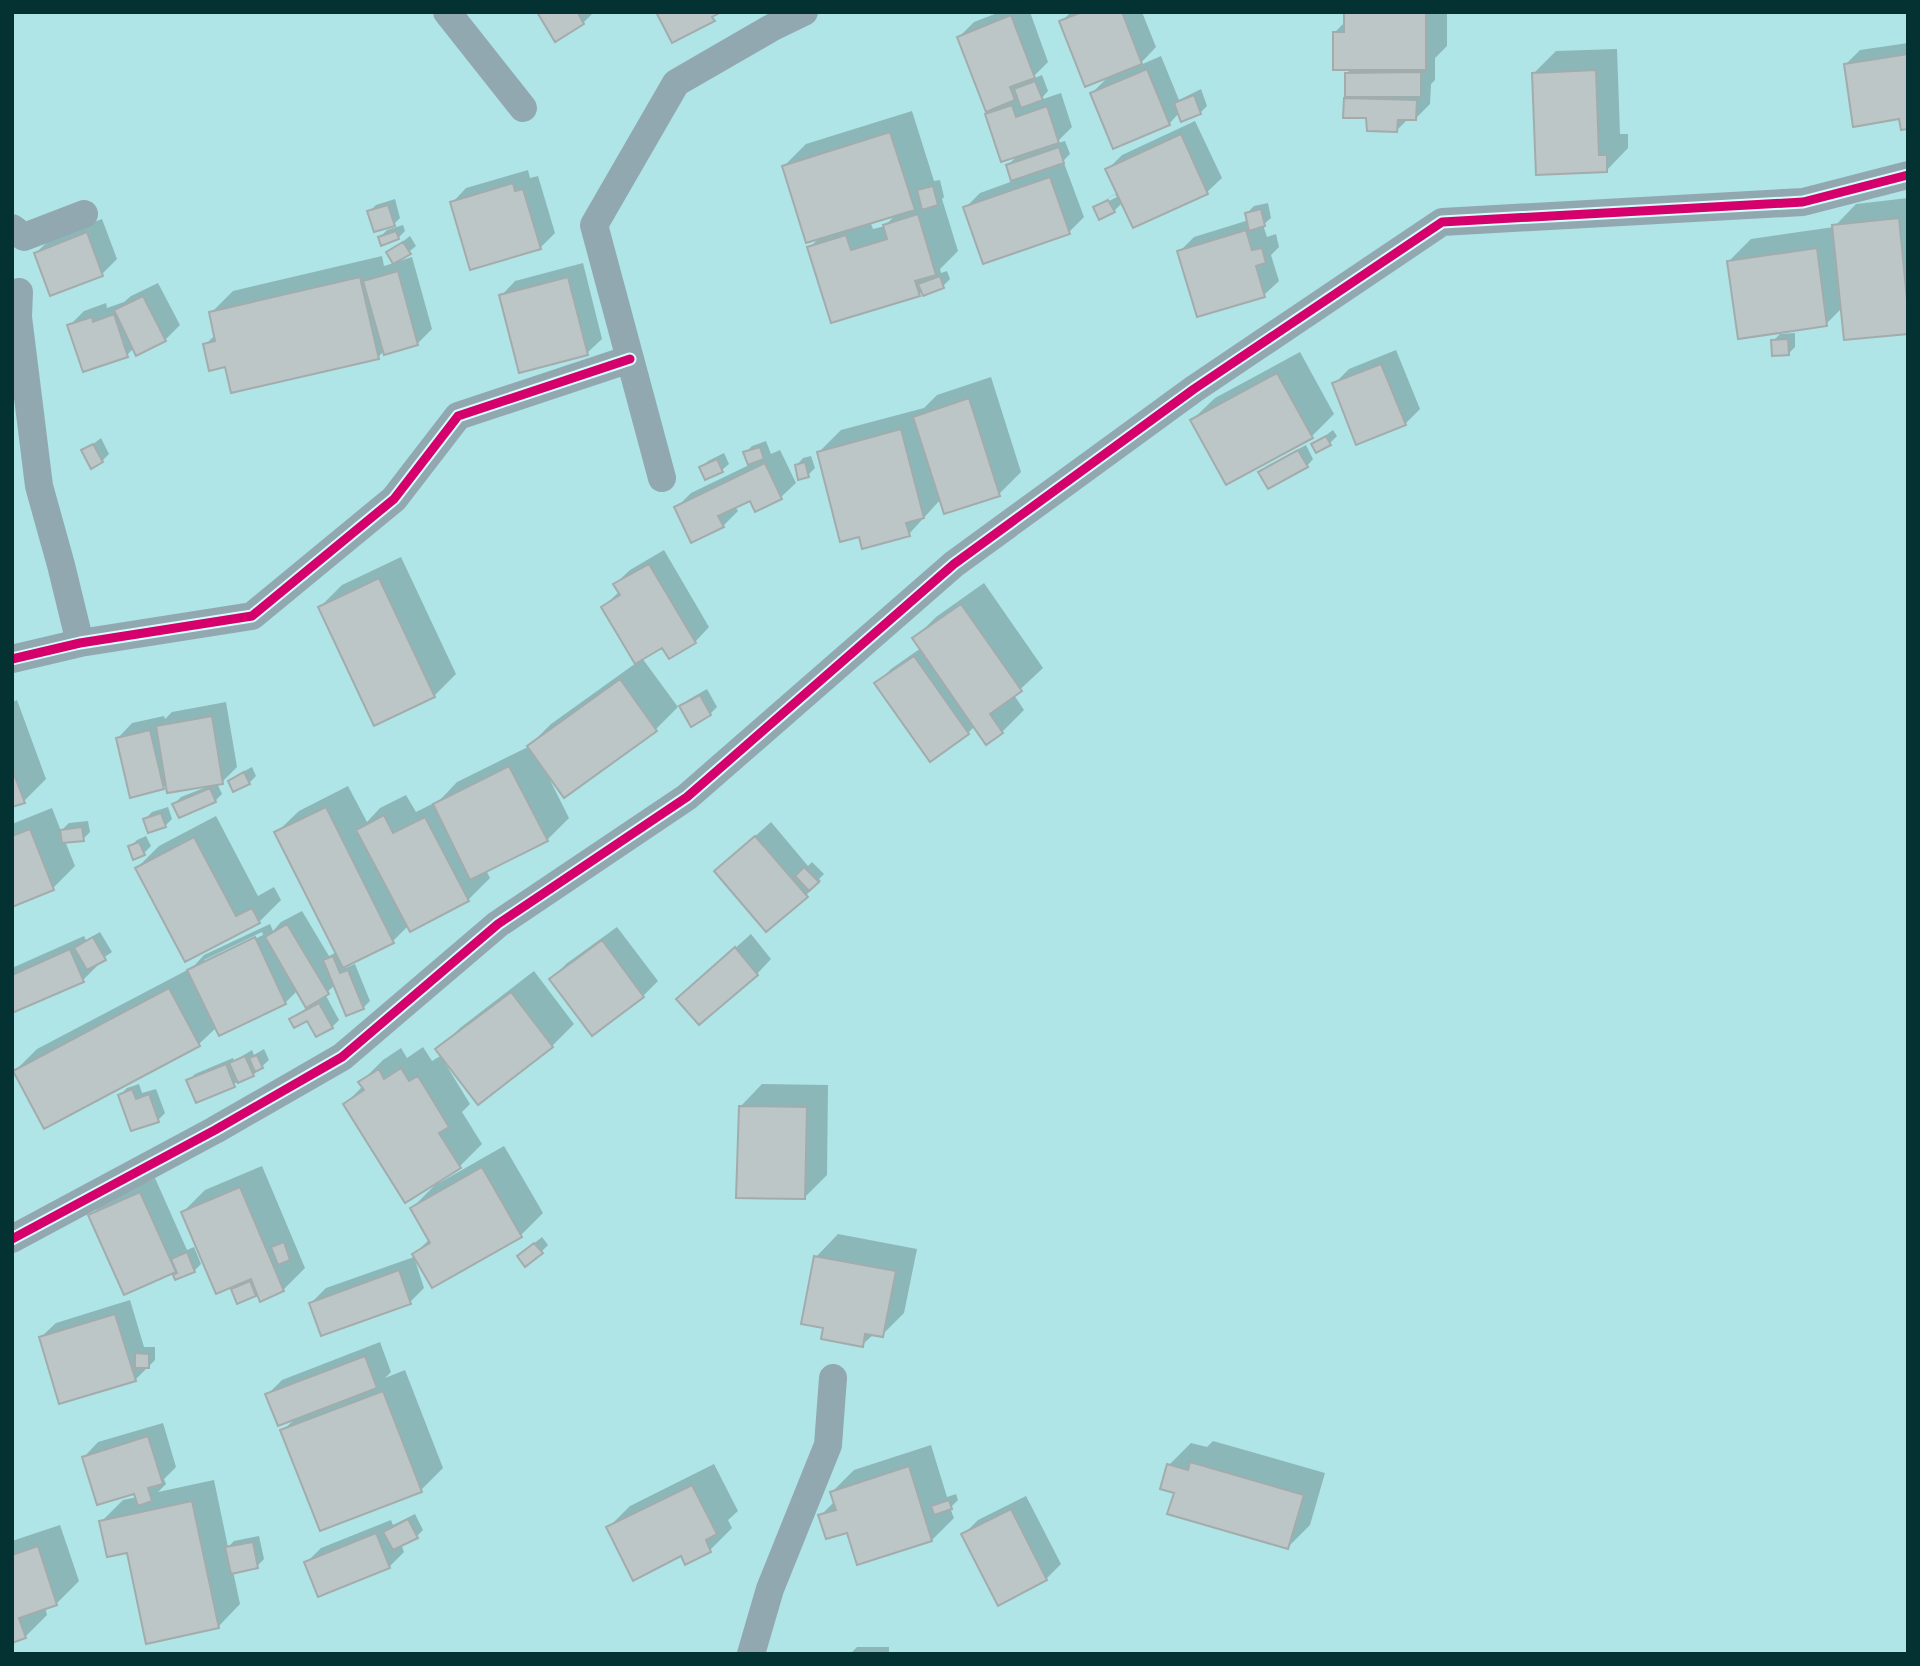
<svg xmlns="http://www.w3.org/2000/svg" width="1920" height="1666" font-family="'Archivo Narrow',sans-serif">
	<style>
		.shadow { fill: #0003; fill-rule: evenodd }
		.building { fill: #bcc6c7; stroke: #a2acad; stroke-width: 2 }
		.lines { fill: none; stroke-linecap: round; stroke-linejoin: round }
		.street { stroke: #92a8b1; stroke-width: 28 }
		.cycleway-casing { stroke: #d8fdfd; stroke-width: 13 }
		.cycleway { stroke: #d6006c; stroke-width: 9 }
	</style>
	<rect width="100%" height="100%" fill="#afe5e6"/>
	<!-- shadow -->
	<path class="shadow" d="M539 12H594L583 23 556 40Z
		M1000 12H1030L1048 62 1030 80 1042 75 1048 91 1040 100 1061 93 1072 127 1055 144 1065 141 1070 154 1059 165 1064 163 1084 217 1069 232 965 208 980 193 1013 181 1008 165 1018 155 987 115 996 106 959 37 974 22Z
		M1071 12H1142L1156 47 1138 66 1161 56 1179 100 1201 89 1207 106 1200 113H1179L1169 124 1092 93 1111 74 1061 22Z
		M1345 12H1447V46L1435 58V80L1431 84 1430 104 1416 118H1409L1397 130 1368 117 1345 99 1349 95 1347 73 1352 68 1334 33 1345 22Z
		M1908 43V127L1845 65 1860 50Z
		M1617 49 1620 134H1628V148L1606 171 1534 73 1556 51Z
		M912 111 934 181 940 180 944 197 942 199 958 251 940 269 941 273 947 271 950 279 943 286 923 291 919 294 809 248 820 237 784 166 806 144ZM897 213 885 226 873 229 870 221Z
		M1195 121 1222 178 1207 192 1123 202 1114 211 1095 207 1101 202V205L1117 197 1115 194 1102 201 1118 193 1108 169 1122 155Z
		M528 170 530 178 538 176 555 233 540 248 452 203 466 188Z
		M1908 198V332L1842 308 1826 324 1729 261 1751 239 1834 227 1856 204Z
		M395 199 400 218 394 224 369 212 376 205Z
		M1268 203 1271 218 1263 225 1267 237 1276 234 1279 247 1271 255 1279 281 1264 295 1179 252 1194 237 1249 220 1247 213 1254 206Z
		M102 219 117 259 102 274 51 294 36 253 51 238Z
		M403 225 405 231 398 238 380 237 387 230Z
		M410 236 416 246 396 262 412 257 432 329 417 344 384 351 378 357 226 365 205 345 216 334 211 313 233 291 382 256 384 266 394 263 388 253Z
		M583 263 602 339 587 353 501 296 515 281Z
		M158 283 180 325 165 340 134 348 127 355 69 326 84 311 106 303 107 308 124 302 131 296Z
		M1795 333V347L1788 354 1773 341 1780 334Z
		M1396 350 1420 409 1405 424 1334 384 1349 369Z
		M1300 352 1334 414 1312 436 1192 420 1215 398Z
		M991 377 1021 472 999 494 941 499 909 534 819 452 841 430 924 408 937 395Z
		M1333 430 1337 436 1330 443 1313 445Z
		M101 438 109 454 102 461 84 451Z
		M766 441 771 454 780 450 796 483 781 497 756 510 751 498 735 506 738 511 723 526 676 508 691 493 749 465 745 453 752 446Z
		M1306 445 1313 459 1307 466 1260 473 1267 466Z
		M724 453 729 464 722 470 701 467 708 461Z
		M811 456 815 468 808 475 797 465 803 458Z
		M664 550 709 627 695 642 663 646 642 658 678 707 656 729 564 795 548 773 547 774 569 818 547 840 486 870 490 878 468 900 408 926 393 941 344 965 345 968 355 964 370 1001 363 1008 335 985 325 994 339 1020 332 1027 308 1018 291 1019 308 1007 298 990 285 1003 217 1027 199 1044 15 1071 37 1049 193 967 204 955 270 924 273 931 281 922 302 911 329 956 337 952 276 833 299 811 348 786 367 822 380 808 406 795 416 812 440 800 457 782 528 747 551 724 636 663 603 607 620 591 615 584 630 570ZM262 932 263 935 204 963V960Z
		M401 557 456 674 434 696 320 607 342 585Z
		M984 583 1043 668 1014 695 1024 710 1002 732 975 726 968 733 876 684 891 669 921 648 914 639 936 617Z
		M707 689 717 707 710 714 681 707 688 700Z
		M17 700 46 779 24 801 12 805V702Z
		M226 702 237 767 222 782 217 783 222 794 215 801 174 804 181 797 209 786 167 783 163 788 118 738 132 723 164 716 165 719 172 712Z
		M252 767 256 776 249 783 230 781 237 775Z
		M168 807 172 819 165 826 145 819 152 812Z
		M52 808 61 831 69 823 88 821 90 832 83 839 65 841 75 866 53 888 12 905V824Z
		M216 816 258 896 274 887 281 900 259 922 185 960 137 868 159 846Z
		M771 822 808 866 812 862 824 874 819 879 821 881 806 895 716 871Z
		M146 836 151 846 144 853 130 847 137 840Z
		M617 927 658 981 643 996 592 1033 552 979 566 964Z
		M100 932 112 952 96 963 98 965 83 980 12 1011V968L84 936 86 940Z
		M751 934 771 959 757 974 678 999Z
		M534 971 574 1024 552 1046 478 1103 447 1062 445 1063 470 1104 462 1112 482 1144 460 1166 438 1180 439 1183 504 1146 543 1213 521 1235 414 1254 430 1239 412 1208 438 1182 345 1104 363 1086 361 1082 383 1060 401 1048 407 1058 423 1047 432 1061 442 1055 438 1050 460 1028Z
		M264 1049 269 1060 253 1075 197 1101 188 1081 195 1074 233 1058 234 1061 252 1050 254 1055Z
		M139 1084 142 1093 156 1089 165 1113 158 1120 120 1095 127 1088Z
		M762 1084 828 1085 827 1175 804 1198 740 1107Z
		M262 1166 305 1268 283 1290 258 1292 255 1295 233 1289 240 1282 183 1212 205 1190Z
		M155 1178 187 1250 194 1247 201 1264 194 1271 175 1275 181 1268 125 1293 90 1216 105 1201Z
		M838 1234 917 1249 904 1313 882 1335 874 1334 862 1345 825 1326 816 1257Z
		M542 1237 548 1245 541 1252 526 1250Z
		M414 1257 424 1288 410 1302 311 1303 326 1288Z
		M130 1300 144 1347H155V1360L135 1380 41 1337 56 1323Z
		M380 1342 391 1372 385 1378 405 1370 443 1468 421 1490 282 1431 296 1418 268 1394 282 1380Z
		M163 1423 176 1467 164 1479 166 1484 158 1492 214 1480 228 1547 234 1541 259 1536 264 1559 257 1566 233 1571 240 1604 218 1627 128 1551 101 1522 123 1500 137 1497 136 1492 84 1457 98 1442Z
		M1213 1441 1325 1473 1310 1525 1288 1547 1176 1491 1169 1465 1191 1443 1207 1447Z
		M931 1445 947 1497 956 1494 958 1500 950 1508 954 1518 932 1540 848 1531 820 1516 835 1501 832 1492 854 1470Z
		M714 1464 738 1511 728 1520 732 1528 710 1550 682 1554 608 1528 630 1506Z
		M1026 1496 1061 1564 1046 1579 963 1535 978 1520Z
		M415 1514 423 1530 416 1537 401 1544 404 1552 389 1567 306 1563 321 1548 391 1520 393 1525Z
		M60 1525 79 1581 57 1603 45 1607 47 1615 25 1637 12 1641V1541Z
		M857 1647H889V1654H850Z"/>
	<!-- building -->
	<path class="building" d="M537 12H584L579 15 584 24 555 42Z
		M656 12H721L712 17 715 21 672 43Z
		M1082 12H1122L1142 64 1085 87 1059 21Z
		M1344 12H1426V70H1333V32H1344Z
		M1011 15 1035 78 1010 87 1015 100 986 112 957 37Z
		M1908 54V129L1901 130 1899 119 1853 127 1844 64Z
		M1147 69 1170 125 1113 149 1090 93Z
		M1596 70 1599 155H1607V172L1536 175 1532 73Z
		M1421 72V97H1345V73Z
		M1035 81 1043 100 1021 108 1014 89Z
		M1194 95 1201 114 1181 122 1174 103Z
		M1344 98 1417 100 1416 120H1398L1397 132 1367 131 1366 118H1343Z
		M1012 105 1016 117 1047 106 1059 143 1001 162 985 114Z
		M890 132 915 210 806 243 782 166Z
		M1181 134 1208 194 1133 228 1105 169Z
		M1059 147 1064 163 1011 181 1006 165Z
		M1050 177 1070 234 983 264 963 207Z
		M513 183 515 191 523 189 541 249 470 270 450 202Z
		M933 186 938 205 922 210 917 190Z
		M1108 200 1115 212 1099 220 1093 207Z
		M388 205 395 226 374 232 367 211Z
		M1261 209 1265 226 1249 231 1245 213Z
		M918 214 936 275 915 281 920 296 831 323 807 247 846 235 851 250 887 239 883 225Z
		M1899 218 1908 310V334L1844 340 1832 225Z
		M1246 230 1252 250 1262 248 1266 263 1256 266 1265 297 1197 317 1177 251Z
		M396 231 399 239 381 246 378 237Z
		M87 232 103 276 50 296 34 253Z
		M403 242 411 254 393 264 386 252Z
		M1817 248 1827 326 1738 339 1727 261Z
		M398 271 418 345 384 355 363 281Z
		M940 276 944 288 923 296 918 284Z
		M360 277 379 359 231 393 225 367 209 371 203 344 215 341 209 312Z
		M568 277 588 355 519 373 499 295Z
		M143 296 166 341 136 356 114 310Z
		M114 314 128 357 83 372 67 325 92 317 93 322Z
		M1788 339 1789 355 1772 356 1771 340Z
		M1381 364 1406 425 1356 445 1332 383Z
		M1277 373 1313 438 1226 485 1190 420Z
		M969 398 1000 496 944 514 913 417Z
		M901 429 924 518 906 523 910 536 862 549 859 537 840 542 817 452Z
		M1326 436 1331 445 1316 453 1311 444Z
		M93 444 103 462 91 469 81 450Z
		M760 447 764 459 748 465 743 452Z
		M1298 450 1308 467 1268 489 1258 472Z
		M717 459 723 472 705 480 699 467Z
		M805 462 809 477 798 480 795 465Z
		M765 463 782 499 755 512 750 501 718 516 724 527 691 543 674 507Z
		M649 564 696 643 669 659 662 648 635 664 601 607 620 595 613 584Z
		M379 578 435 697 374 726 318 607Z
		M961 604 1022 691 990 714 1003 733 986 745 912 638Z
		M914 656 969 734 930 762 874 683Z
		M620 679 657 731 564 798 527 746Z
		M700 695 711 715 691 727 679 706Z
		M212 716 223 784 167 793 156 726Z
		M150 730 164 789 130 798 116 738Z
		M509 766 548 841 470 880 433 804Z
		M12 769 25 803 12 807Z
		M244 772 250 784 233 792 228 781Z
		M210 788 216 802 179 818 172 804Z
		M326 807 394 943 343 968 274 832Z
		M161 813 166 827 148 833 143 819Z
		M384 815 393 833 425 817 469 901 410 932 356 830Z
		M82 827 84 841 62 843 60 830Z
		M30 829 54 890 12 907V836Z
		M755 836 808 897 766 932 714 871Z
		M194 837 236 916 252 908 260 923 185 962 135 868Z
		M139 842 145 855 133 860 128 846Z
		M804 867 819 882 809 891 795 876Z
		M287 924 329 994 306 1008 265 937Z
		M93 937 106 960 87 970 74 948Z
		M255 937 286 1004 219 1036 187 970Z
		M602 940 644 997 592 1036 549 979Z
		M735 947 758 975 699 1025 676 999Z
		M70 949 84 982 12 1013V975Z
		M333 956 340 973 348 970 364 1009 346 1016 323 960Z
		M169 988 200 1046 44 1129 13 1071Z
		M511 992 553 1047 478 1105 435 1049Z
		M319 1003 333 1028 316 1037 307 1021 294 1028 289 1019Z
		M257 1055 263 1068 255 1072 249 1058Z
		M245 1056 254 1076 238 1083 229 1063Z
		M226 1064 235 1087 196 1103 186 1080Z
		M401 1068 409 1081 418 1076 449 1127 439 1133 461 1168 405 1203 343 1104 364 1090 358 1082 379 1069 384 1079Z
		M132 1089 136 1099 149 1094 159 1122 131 1131 118 1095Z
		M739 1106 807 1107 805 1199 736 1198Z
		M482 1167 522 1237 432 1288 412 1254 430 1243 410 1208Z
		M240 1187 284 1291 260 1302 251 1279 216 1294 181 1212Z
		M140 1192 176 1272 124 1295 88 1215Z
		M284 1242 290 1260 278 1265 271 1247Z
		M534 1243 543 1253 525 1267 517 1256Z
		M187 1252 195 1272 175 1280 173 1275 177 1273 171 1259Z
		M814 1256 896 1271 883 1337 865 1334 863 1347 821 1339 823 1328 801 1324Z
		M399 1270 411 1304 321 1336 309 1303Z
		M250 1281 256 1296 237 1304 231 1289Z
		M115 1314 136 1381 59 1404 39 1337Z
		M135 1353 149 1354V1368H135Z
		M365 1356 377 1388 278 1426 265 1394Z
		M383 1391 422 1492 320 1531 280 1430Z
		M148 1436 163 1484 148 1488 152 1501 138 1506 134 1494 97 1505 82 1457Z
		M1190 1462 1304 1495 1288 1549 1167 1514 1174 1493 1160 1489 1167 1464 1188 1470Z
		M909 1466 932 1541 857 1565 847 1533 826 1539 818 1515 836 1510 830 1492Z
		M692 1485 717 1534 706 1540 711 1552 685 1565 681 1556 633 1581 606 1527Z
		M949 1500 952 1509 934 1515 931 1506Z
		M192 1501 219 1628 146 1644 127 1553 107 1557 99 1521Z
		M1011 1509 1047 1580 998 1606 961 1534Z
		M408 1519 418 1538 393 1550 383 1532Z
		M376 1533 390 1568 318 1597 304 1562Z
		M253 1542 258 1568 231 1574 225 1547Z
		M38 1546 57 1605 19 1618 26 1638 12 1643V1555Z"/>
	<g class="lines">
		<!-- street -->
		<path class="street" d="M447 12 523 108
			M12 228 24 237 84 214
			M19 292 18 317 39 486 61 565 80 643
			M662 478 594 225 676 83 773 27 804 12
			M12 659 80 643 252 616 394 499 458 416 630 359
			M12 1239 215 1130 342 1057 498 924 687 797 954 564 1194 389 1442 222 1803 202 1908 175
			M751 1654 770 1589 828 1445 833 1378"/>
		<defs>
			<path id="cycleway" d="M12 659 80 643 252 616 394 499 458 416 630 359
				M12 1239 215 1130 342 1057 498 924 687 797 954 564 1194 389 1442 222 1803 202 1908 175"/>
		</defs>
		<!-- cycleway casing -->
		<use href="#cycleway" class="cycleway-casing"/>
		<!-- cycleway -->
		<use href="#cycleway" class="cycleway"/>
	</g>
	<!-- border -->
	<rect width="1920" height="1666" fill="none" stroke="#043233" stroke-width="28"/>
</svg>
